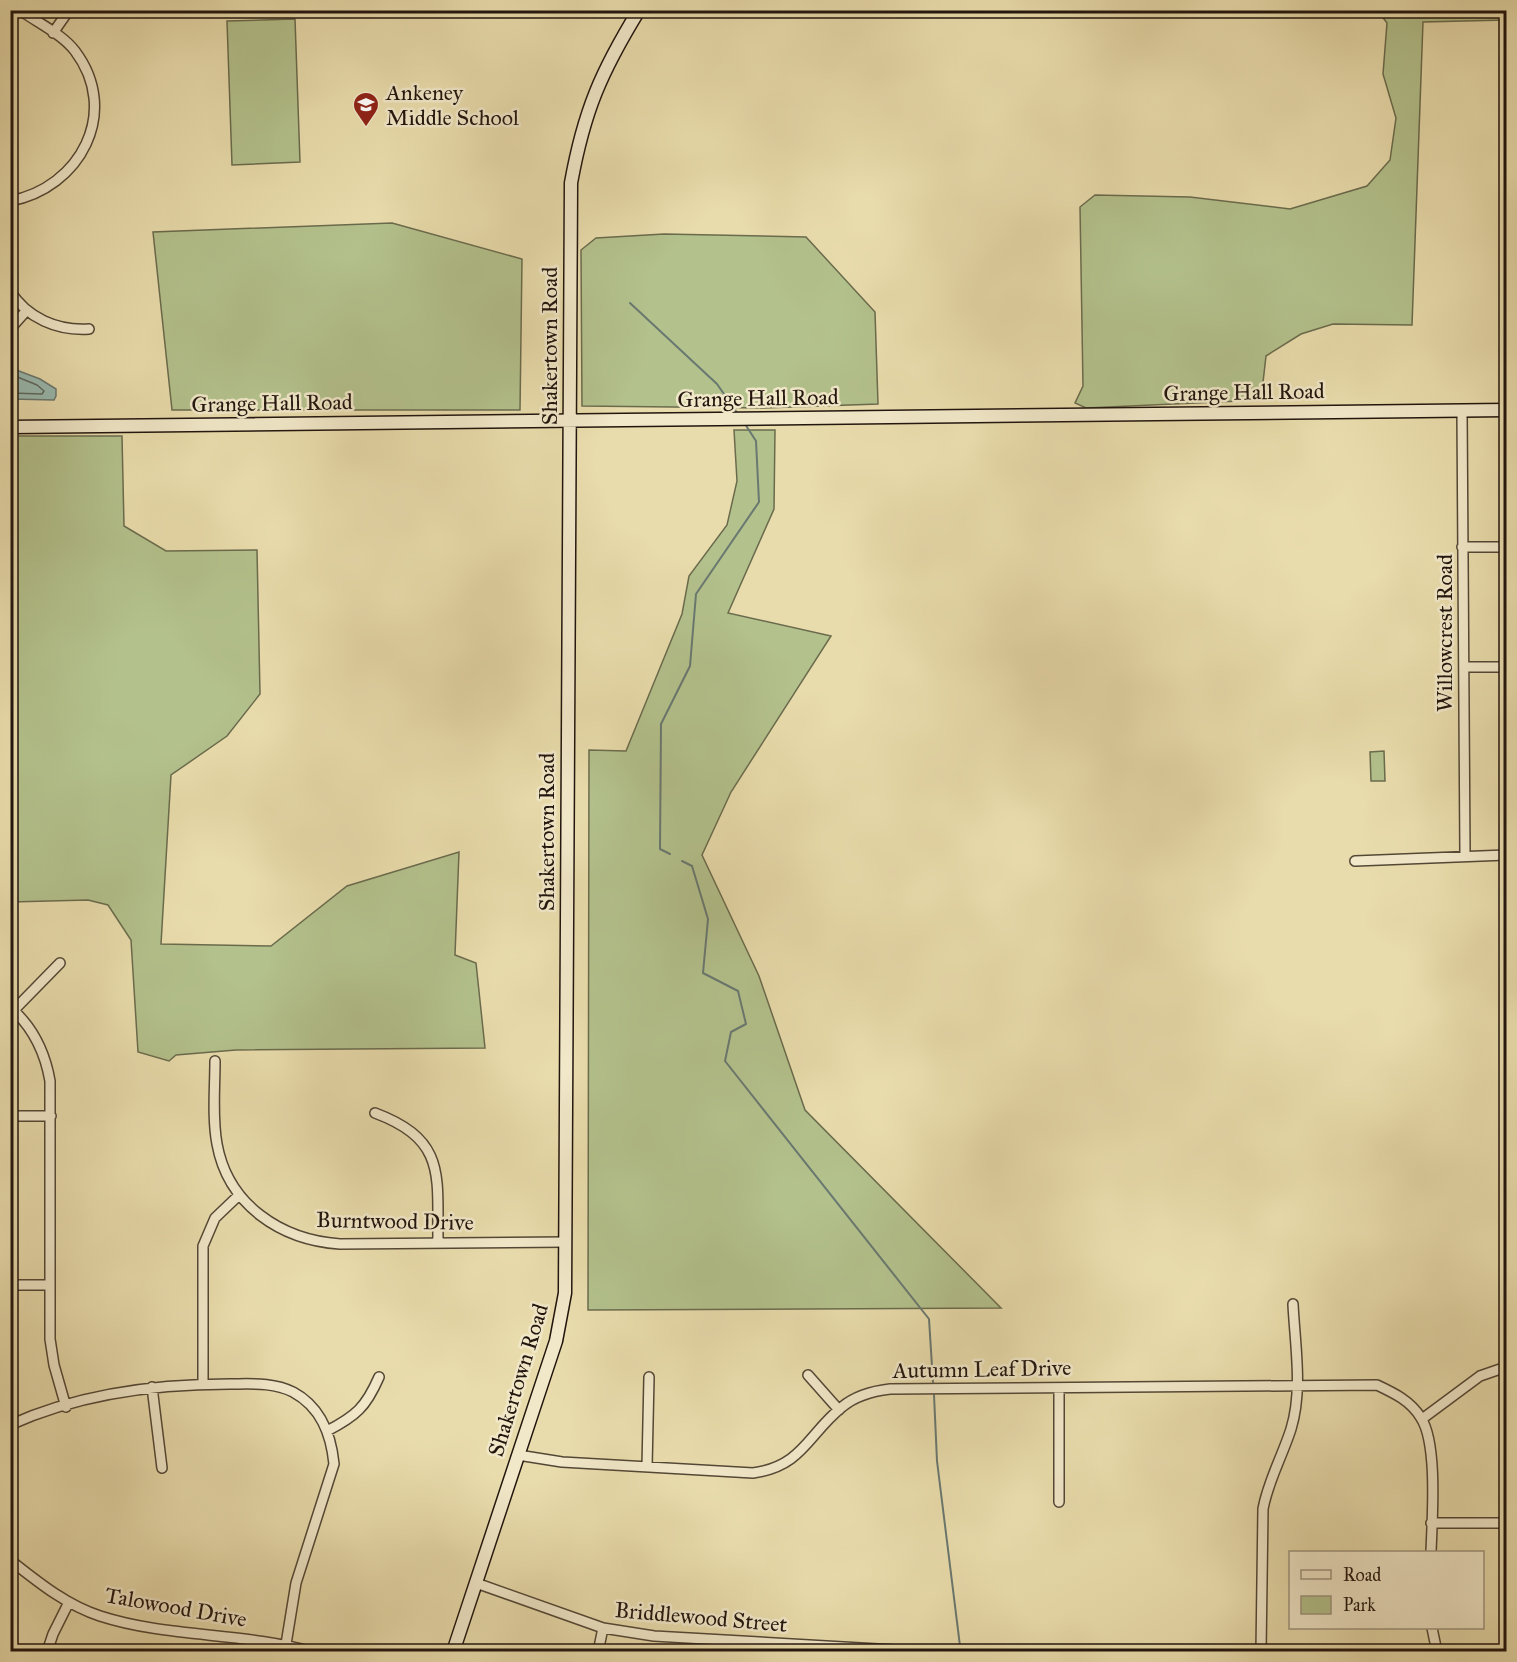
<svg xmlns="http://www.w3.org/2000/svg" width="1517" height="1662" font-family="'IM FELL Great Primer',serif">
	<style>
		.green { fill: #b3c18c; stroke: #6a6b4d; stroke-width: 1.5 }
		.water { fill: #99bab1; stroke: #697870; stroke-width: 1.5 }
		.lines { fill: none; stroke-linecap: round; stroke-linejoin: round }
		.shore { stroke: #5d6860; stroke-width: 1.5 }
		.stream { stroke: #697870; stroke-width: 2 }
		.street-casing { stroke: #534736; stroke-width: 12 }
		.secondary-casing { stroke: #21150e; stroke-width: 15 }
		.street { stroke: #f1e8c9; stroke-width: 9 }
		.secondary { stroke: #f1e8c9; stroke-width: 12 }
		.labels { text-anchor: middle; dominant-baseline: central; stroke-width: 5; stroke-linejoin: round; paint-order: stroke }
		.poi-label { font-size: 22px; fill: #21150e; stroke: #f1e8c9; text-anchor: start }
		.street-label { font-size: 22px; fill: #21150e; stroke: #f1e8c9 }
	</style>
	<rect width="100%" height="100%" fill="#e9dcac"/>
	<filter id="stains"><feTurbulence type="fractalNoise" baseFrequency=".00333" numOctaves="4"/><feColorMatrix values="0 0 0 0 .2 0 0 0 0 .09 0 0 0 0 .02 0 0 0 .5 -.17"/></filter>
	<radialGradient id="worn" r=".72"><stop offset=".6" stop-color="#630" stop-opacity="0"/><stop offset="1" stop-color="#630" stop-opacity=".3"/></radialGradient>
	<!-- green -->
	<path class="green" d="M1378 11H1506V20L1423 22 1412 325 1333 324 1301 334 1266 356 1261 400 1086 408 1075 403 1083 386 1080 207 1095 195 1190 197 1290 209 1367 186 1390 160 1396 118 1383 74 1387 23Z
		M295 19 300 162 232 165 227 21Z
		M392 223 522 259 520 410H172L153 232Z
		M664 234 806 237 875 312 878 404 764 408 582 406 581 250 596 238Z
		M734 430H775L774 509 728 613 831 636 731 792 702 855 759 976 805 1110 1001 1308 588 1310 589 750 626 751 682 614 689 576 727 525 737 481Z
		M11 436H122L124 526 166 551 257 550 260 694 227 736 171 775 161 944 271 946 347 886 459 852 455 955 476 963 485 1048 236 1050 176 1055 169 1061 138 1052 131 940 108 905 88 900 11 902Z
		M1384 751 1385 781H1371L1370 752Z"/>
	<!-- water -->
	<path class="water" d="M11 368 40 379 56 389V396L54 400 11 399Z"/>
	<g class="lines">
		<!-- shore -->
		<path class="shore" d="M10 374 37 385 44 391 42 394 10 393"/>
		<!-- stream -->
		<path class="stream" d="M630 303 717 384 738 414
			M670 854 660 849 661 724 690 666 696 594 759 502 756 441 745 424
			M682 861 692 866 708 919 703 973 738 991 746 1024 731 1032 725 1061 929 1319 933 1382
			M934 1395 937 1461 960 1646"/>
		<defs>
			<path id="street" d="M53 33 69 10
				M10 201C80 188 121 112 75 51 62 34 38 23 20 10
				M10 291C27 318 57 331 89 329
				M10 329 27 310
				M1462 411 1465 855
				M1462 547H1506
				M1464 667H1506
				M1355 861 1506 855
				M10 1007C32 1026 45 1052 50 1081V1339L54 1365 66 1407
				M14 1010 60 963
				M215 1061C215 1088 212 1117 217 1144 228 1205 281 1240 340 1244L566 1242
				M375 1113C447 1140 437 1176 438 1242
				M10 1116H51
				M10 1285H50
				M808 1375 839 1410
				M203 1384V1246L215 1218 238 1196
				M152 1387 162 1468
				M1422 1419 1480 1376 1506 1367
				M10 1425C78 1394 156 1384 230 1384 251 1384 273 1382 293 1392 321 1407 331 1434 334 1464L296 1583 286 1644
				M327 1431C356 1416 366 1407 379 1377
				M518 1455 562 1462 753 1473C803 1466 808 1434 842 1407 855 1396 873 1391 890 1389L1377 1385C1394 1393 1411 1401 1421 1418 1438 1444 1432 1520 1431 1552
				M647 1467 649 1377
				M1059 1502V1388
				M1431 1523H1506
				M10 1560C38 1582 66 1605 100 1616 168 1638 244 1632 313 1652
				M476 1583 603 1628 654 1636 930 1652
				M1432 1628 1437 1652
				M47 1652 53 1634 69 1602
				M598 1652 603 1628
				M1261 1652 1263 1509C1268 1481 1282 1457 1291 1429 1303 1390 1295 1345 1293 1304"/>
			<path id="secondary" d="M10 427 1506 410
				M453 1652 556 1341 565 1293 571 183C584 111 601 72 639 10"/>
		</defs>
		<!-- street casing -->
		<use href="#street" class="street-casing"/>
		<!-- secondary casing -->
		<use href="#secondary" class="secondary-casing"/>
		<!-- street -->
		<use href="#street" class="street"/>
		<!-- secondary -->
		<use href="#secondary" class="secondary"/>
	</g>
	<!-- icons -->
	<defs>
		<symbol id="school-pin" viewBox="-11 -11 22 30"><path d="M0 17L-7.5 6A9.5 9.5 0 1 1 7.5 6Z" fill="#8f2418" stroke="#f1e8c9"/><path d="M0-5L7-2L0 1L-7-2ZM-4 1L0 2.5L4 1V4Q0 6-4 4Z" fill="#fff"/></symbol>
	</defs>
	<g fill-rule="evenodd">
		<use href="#school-pin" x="351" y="90" width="30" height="40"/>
	</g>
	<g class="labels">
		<!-- poi labels -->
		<g class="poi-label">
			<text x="386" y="92">Ankeney<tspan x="386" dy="25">Middle School</tspan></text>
		</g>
		<!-- street labels -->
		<g class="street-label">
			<text transform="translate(549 346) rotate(-90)">Shakertown Road</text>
			<text transform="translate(1244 392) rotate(-1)">Grange Hall Road</text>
			<text transform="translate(758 398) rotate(-1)">Grange Hall Road</text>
			<text transform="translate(272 403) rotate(-1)">Grange Hall Road</text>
			<text transform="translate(1444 633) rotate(-90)">Willowcrest Road</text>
			<text transform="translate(546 832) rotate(-90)">Shakertown Road</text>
			<text transform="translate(395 1221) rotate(1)">Burntwood Drive</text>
			<text transform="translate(982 1369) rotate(-1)">Autumn Leaf Drive</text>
			<text transform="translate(518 1380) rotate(-73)">Shakertown Road</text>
			<text transform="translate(176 1607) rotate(10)">Talowood Drive</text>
			<text transform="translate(701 1617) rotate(5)">Briddlewood Street</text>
		</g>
	</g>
	<!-- margin -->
	<rect width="1517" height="1662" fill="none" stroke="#e9dcac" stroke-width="36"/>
	<rect x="12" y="12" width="1493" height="1638" fill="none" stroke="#21150e" stroke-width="3"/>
	<rect x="18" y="18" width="1481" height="1626" fill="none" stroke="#21150e" stroke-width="1.5"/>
	<!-- legend -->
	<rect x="1289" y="1551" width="195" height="78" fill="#f1e8c9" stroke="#9e947e" stroke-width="1.5"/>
	<rect x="1301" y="1570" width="30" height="9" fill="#f1e8c9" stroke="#9e947e" stroke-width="1.5"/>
	<text x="1343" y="1581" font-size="18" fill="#21150e">Road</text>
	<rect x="1301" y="1596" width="30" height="18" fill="#b3c18c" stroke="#9e947e" stroke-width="1.5"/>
	<text x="1343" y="1611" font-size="18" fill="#21150e">Park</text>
	<rect width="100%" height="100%" filter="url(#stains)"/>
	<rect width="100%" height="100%" fill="url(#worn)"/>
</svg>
